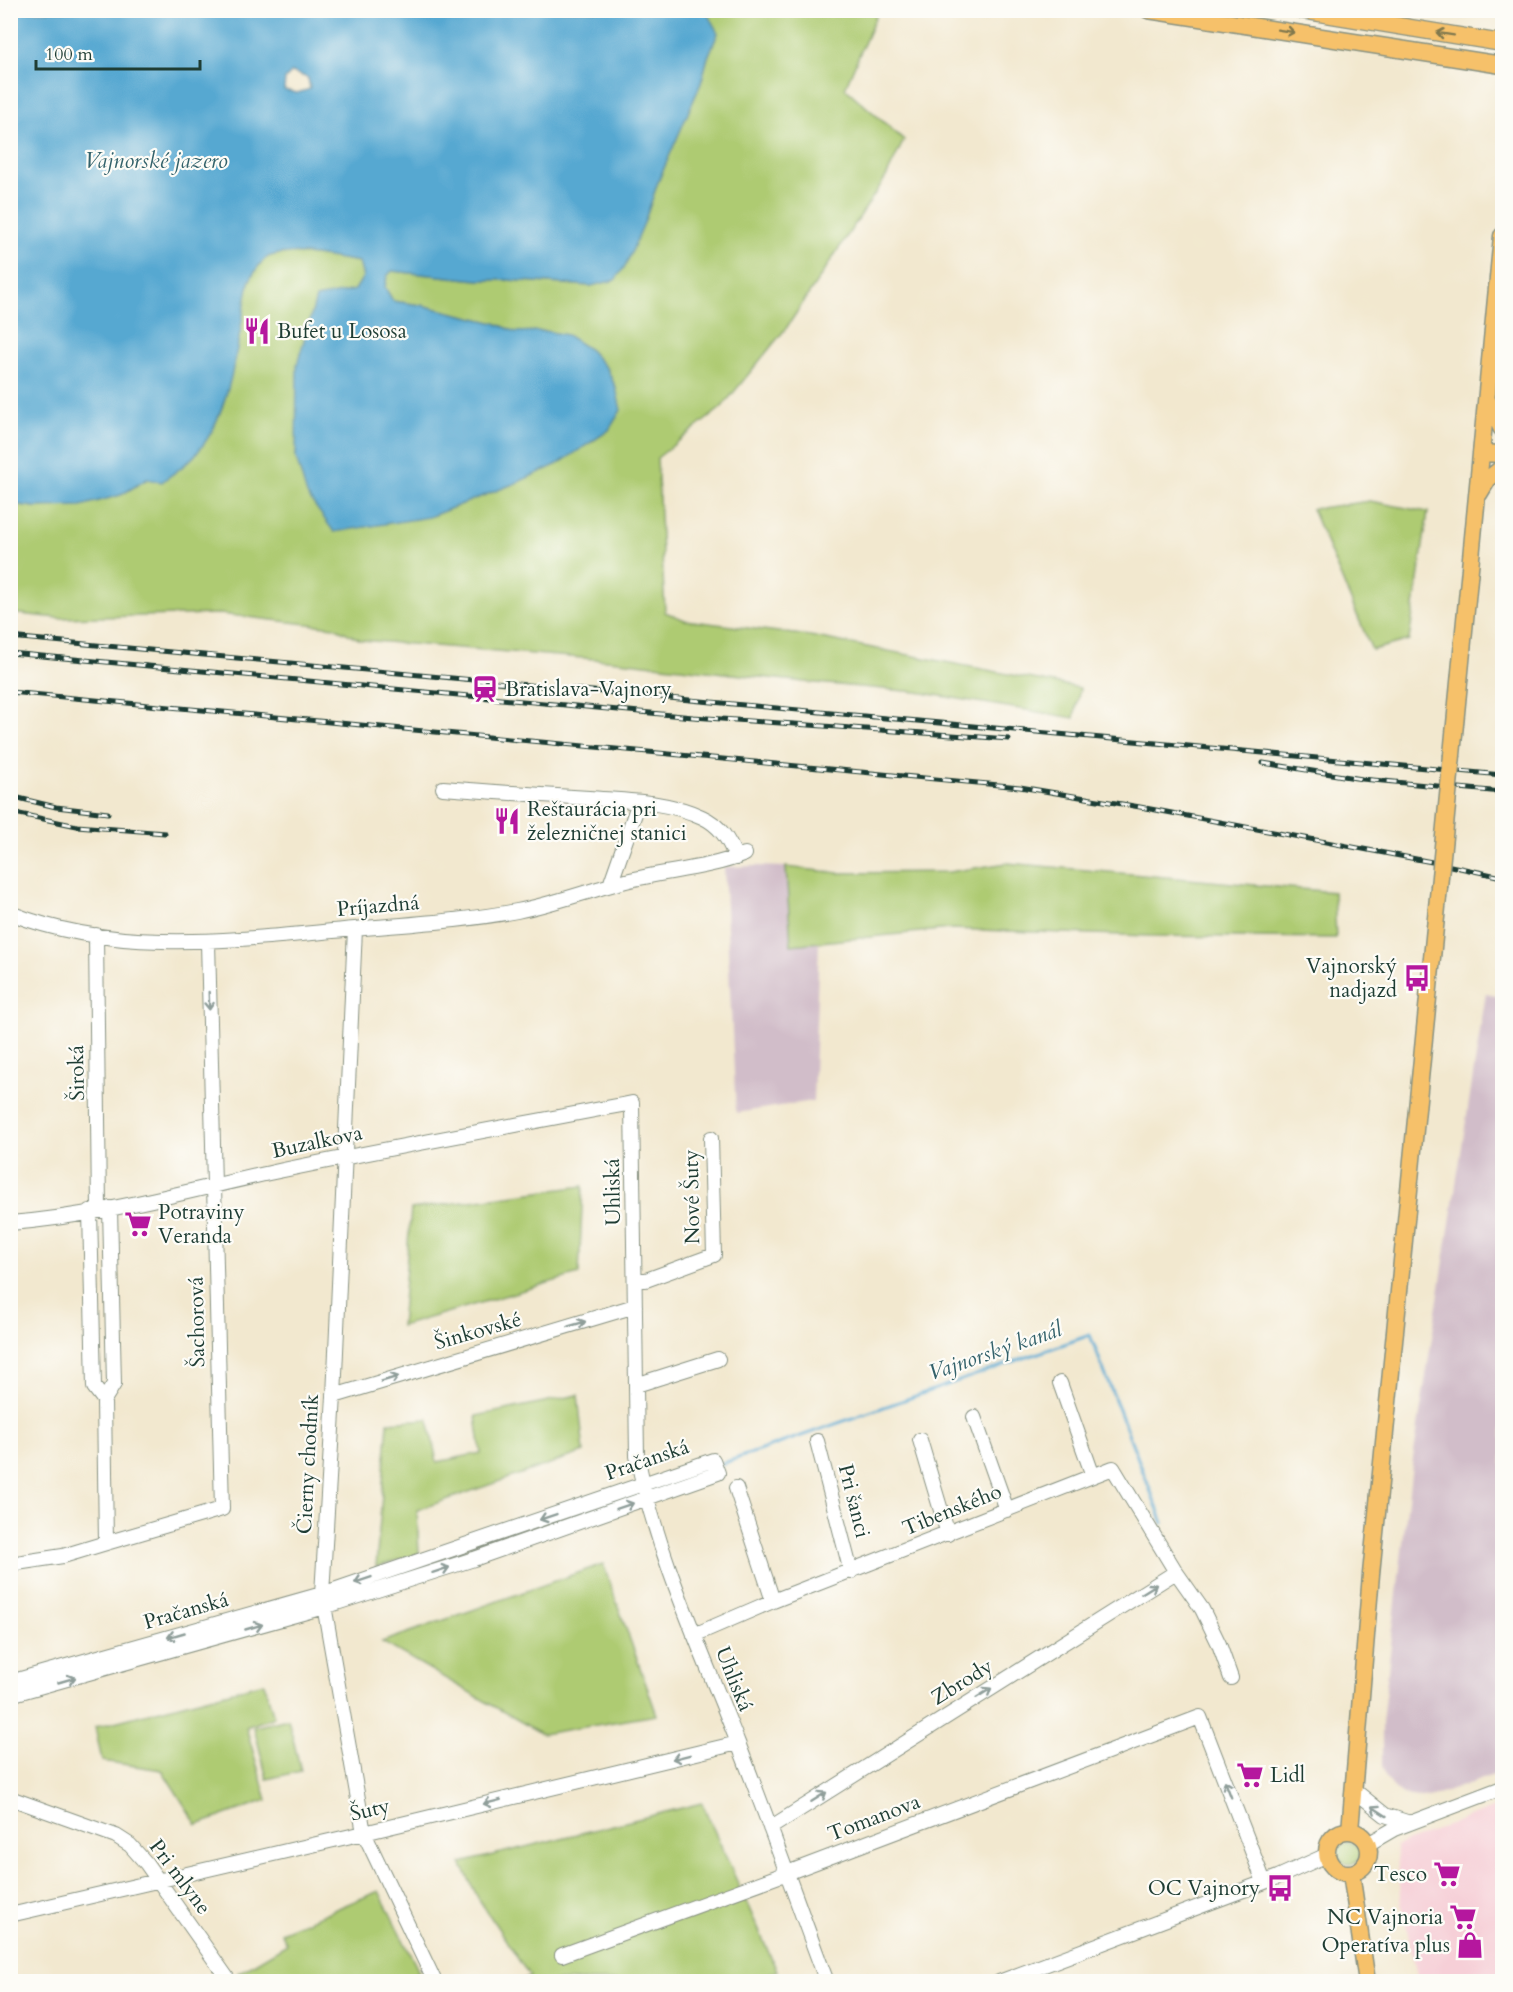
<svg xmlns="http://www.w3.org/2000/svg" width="1513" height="1992" font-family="Cardo,serif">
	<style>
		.built { fill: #f6cfd7 }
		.industrial { fill: #d1bdc9 }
		.green { fill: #aecb72; stroke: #668453; stroke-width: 1.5 }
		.water { fill: #57a8d1; stroke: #3b7282; stroke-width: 1.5; fill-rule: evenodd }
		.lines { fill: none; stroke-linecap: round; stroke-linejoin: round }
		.stream { stroke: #57a8d1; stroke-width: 3 }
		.minor-casing { stroke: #889282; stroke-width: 16 }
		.major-casing { stroke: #889282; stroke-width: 19 }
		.minor { stroke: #fff; stroke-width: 14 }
		.major { stroke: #f6c16b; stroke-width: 16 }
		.rail-casing { stroke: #1f3d34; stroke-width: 5 }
		.rail { stroke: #fdfcf7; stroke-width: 3; stroke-dasharray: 9; stroke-linecap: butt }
		.major-bridge-casing { stroke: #889282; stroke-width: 19; stroke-linecap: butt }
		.major-bridge { stroke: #f6c16b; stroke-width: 16 }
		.oneway { stroke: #80784d }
		.oneway2 { stroke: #8f9e9a }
		.labels { text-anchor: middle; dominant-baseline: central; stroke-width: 4.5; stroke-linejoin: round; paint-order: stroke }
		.poi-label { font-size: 21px; fill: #1f3d34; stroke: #fdfcf7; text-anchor: start }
		.street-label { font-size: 21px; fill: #1f3d34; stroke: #fdfcf7 }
		.water-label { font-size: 22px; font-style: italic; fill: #33626b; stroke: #fdfcf7 }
	</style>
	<rect width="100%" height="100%" fill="#fdfcf7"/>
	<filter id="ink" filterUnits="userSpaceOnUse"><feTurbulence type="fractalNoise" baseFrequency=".0167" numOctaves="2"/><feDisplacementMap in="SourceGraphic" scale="12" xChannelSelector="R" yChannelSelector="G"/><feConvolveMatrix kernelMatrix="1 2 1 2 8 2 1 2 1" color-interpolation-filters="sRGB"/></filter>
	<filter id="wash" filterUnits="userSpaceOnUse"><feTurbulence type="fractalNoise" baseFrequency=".008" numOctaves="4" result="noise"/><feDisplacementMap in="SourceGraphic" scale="24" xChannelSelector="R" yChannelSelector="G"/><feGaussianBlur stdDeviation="1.35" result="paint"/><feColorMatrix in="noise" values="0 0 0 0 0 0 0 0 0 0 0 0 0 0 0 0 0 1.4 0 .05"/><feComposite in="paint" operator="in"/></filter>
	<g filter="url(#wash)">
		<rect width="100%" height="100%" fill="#f2e8cf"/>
		<!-- built -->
		<path class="built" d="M1502 1804V1981H1418L1402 1905 1396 1846Z"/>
		<!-- industrial -->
		<path class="industrial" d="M756 866 786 867 791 945 819 943 813 1101 736 1113 724 867Z
			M1486 993 1502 998V1772L1429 1798 1419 1797 1403 1795 1395 1789 1386 1778 1382 1765V1722L1412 1465Z"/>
		<!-- green -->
		<path class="green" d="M702 11H878L845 88 904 140 886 177 787 327 721 408 657 458 665 612 685 620 810 636 1080 688 1074 718 917 692 804 682 619 661 361 640 334 627 220 614 58 618 11 613 10 504 35 507 121 495 147 479 231 372 249 282C253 274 258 265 265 259 281 246 339 259 359 262L363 277 355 290 297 430 296 458 429 517 516 483 590 443 609 430 616 388 607 369 590 350 566 335 545 331 516 332 495 323 421 305 393 301 385 287 387 275 392 271 478 280H508L591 286 644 223 658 182 701 83 708 57 718 33 707 14Z
			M1370 501 1428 512 1409 640 1372 650 1312 509Z
			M1007 863 1334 892 1336 938 1150 936 950 929 791 945 786 867 839 873 949 872Z
			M583 1186 579 1274 401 1326 411 1209Z
			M578 1395 584 1452 417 1510 419 1554 376 1567 388 1422 428 1419 437 1462 481 1453 476 1416Z
			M603 1564 657 1715 542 1734 382 1642Z
			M264 1683 274 1717 246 1727 267 1800 197 1825 162 1770 102 1761 95 1727Z
			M288 1719 301 1771 267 1779 254 1727Z
			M702 1803 777 1971 742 1982 521 1981 530 1977 478 1898 461 1863Z
			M1338 1853a11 11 0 1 1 22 0a11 11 0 1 1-22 0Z
			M379 1891 419 1972 391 1982 244 1981 238 1973 287 1944 281 1932Z"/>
		<!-- water -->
		<path class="water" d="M701 10 707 13 718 33 708 57 701 83 658 182 644 223 626 265 615 280 591 286 508 280H478L392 271 387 276 385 287 393 301 421 305 495 323 516 332 545 331 567 335 590 350 607 369 616 388 621 410 609 430 558 464 516 483 429 517 334 532 307 495 296 458 297 365 316 298 355 290 363 277 359 262C338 259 281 246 265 259 258 265 253 274 249 282 239 331 232 411 200 449 190 463 175 472 162 482L147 479 121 495 81 506 35 507 11 504V11ZM292 72 308 78 310 89 297 93 284 90 285 79Z"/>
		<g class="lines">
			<!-- stream -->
			<path class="stream" d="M721 1464 1090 1335 1163 1523
				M654 1487 665 1483"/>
		</g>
	</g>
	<g filter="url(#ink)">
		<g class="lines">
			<defs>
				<path id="minor" d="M443 788C492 792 540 795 589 798 626 801 668 801 702 817 720 825 729 840 736 858
					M610 885 639 802
					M10 913C120 957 241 939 355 929 409 924 464 921 517 911 554 904 590 890 626 881 665 871 708 869 745 854
					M355 929 334 1396 322 1594 364 1833 435 1982
					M96 935 99 1210
					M90 1211 94 1387 104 1400
					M10 1223C99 1216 187 1191 274 1172 393 1147 512 1126 632 1103L637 1456C657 1555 701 1649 738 1743 769 1822 797 1902 827 1982
					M636 1280H646L714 1255 711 1138
					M1060 1383 1093 1476
					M636 1385 718 1359
					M334 1396 635 1306
					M974 1417 1007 1510
					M920 1440 948 1534
					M817 1441 851 1572
					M736 1488 773 1601
					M106 1543 222 1509 208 942
					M10 1564 63 1556 106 1543 104 1400 114 1384 110 1208
					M694 1635 773 1601 1113 1468 1176 1572 1202 1609 1219 1644 1231 1678
					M10 1682 322 1594 713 1460 718 1473 474 1559 324 1607 10 1695
					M1354 1790 1385 1815 1410 1823
					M10 1798 116 1836 130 1845 146 1863 230 1982
					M770 1828 1176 1572
					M1368 1844 1394 1829 1502 1788
					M10 1915 364 1833 738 1743
					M562 1955 779 1876 1200 1717 1264 1882
					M999 1982 1278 1877 1327 1855"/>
				<path id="major" d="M1148 10 1502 65
					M1301 10 1502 43
					M1487 400 1502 429
					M1481 453 1502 454
					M1479 494 1488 479 1502 468
					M1452 755 1502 236
					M1327 1852a21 21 0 1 1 42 0a21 21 0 1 1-42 0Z
					M1350 1831 1371 1574 1439 887
					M1351 1873 1367 1982"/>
			</defs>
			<!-- minor casing -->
			<use href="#minor" class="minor-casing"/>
			<!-- major casing -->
			<use href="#major" class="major-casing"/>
			<!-- minor -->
			<use href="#minor" class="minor"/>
			<!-- major -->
			<use href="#major" class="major"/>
			<defs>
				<path id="rail" d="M10 637 1502 775
					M10 653 693 717 1009 739
					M10 692 1020 787 1140 807 1432 862 1502 877
					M1263 763 1362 779 1502 792
					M10 796 56 807 108 813
					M10 812 77 826 165 833"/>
			</defs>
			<!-- rail casing -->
			<use href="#rail" class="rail-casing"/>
			<!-- rail -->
			<use href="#rail" class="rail"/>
			<defs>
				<path id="major-bridge" d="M1439 887 1452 755"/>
			</defs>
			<!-- major-bridge casing -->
			<use href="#major-bridge" class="major-bridge-casing"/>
			<!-- major-bridge -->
			<use href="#major-bridge" class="major-bridge"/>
		</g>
		<!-- one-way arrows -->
		<defs><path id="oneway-shaft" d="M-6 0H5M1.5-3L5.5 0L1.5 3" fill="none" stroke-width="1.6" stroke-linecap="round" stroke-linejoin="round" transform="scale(1.5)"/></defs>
		<g class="oneway">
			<use href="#oneway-shaft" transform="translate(1286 31) rotate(9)"/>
			<use href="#oneway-shaft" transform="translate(1445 34) rotate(-171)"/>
		</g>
		<g class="oneway2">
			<use href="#oneway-shaft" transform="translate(209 1001) rotate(88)"/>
			<use href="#oneway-shaft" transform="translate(577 1324) rotate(-16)"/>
			<use href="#oneway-shaft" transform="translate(390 1379) rotate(-16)"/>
			<use href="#oneway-shaft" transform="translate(625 1506) rotate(-19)"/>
			<use href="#oneway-shaft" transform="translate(548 1517) rotate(161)"/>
			<use href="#oneway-shaft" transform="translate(441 1570) rotate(-18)"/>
			<use href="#oneway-shaft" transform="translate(363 1580) rotate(161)"/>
			<use href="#oneway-shaft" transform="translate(1149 1589) rotate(-32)"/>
			<use href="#oneway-shaft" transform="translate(254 1627) rotate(-16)"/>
			<use href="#oneway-shaft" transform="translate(176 1635) rotate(164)"/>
			<use href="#oneway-shaft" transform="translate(67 1680) rotate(-16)"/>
			<use href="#oneway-shaft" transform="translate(984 1693) rotate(-32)"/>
			<use href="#oneway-shaft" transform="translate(681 1757) rotate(166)"/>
			<use href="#oneway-shaft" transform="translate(1228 1789) rotate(-111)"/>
			<use href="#oneway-shaft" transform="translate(819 1797) rotate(-32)"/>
			<use href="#oneway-shaft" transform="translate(492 1802) rotate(166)"/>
			<use href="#oneway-shaft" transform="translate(1379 1811) rotate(-147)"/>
		</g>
	</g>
	<!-- icons -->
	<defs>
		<symbol id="restaurant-bare" viewBox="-9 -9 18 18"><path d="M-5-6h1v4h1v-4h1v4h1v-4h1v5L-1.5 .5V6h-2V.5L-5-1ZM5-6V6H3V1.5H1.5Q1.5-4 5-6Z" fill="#b5179e" stroke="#fdfcf7" stroke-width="2.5" paint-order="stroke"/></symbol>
		<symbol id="station-bare" viewBox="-9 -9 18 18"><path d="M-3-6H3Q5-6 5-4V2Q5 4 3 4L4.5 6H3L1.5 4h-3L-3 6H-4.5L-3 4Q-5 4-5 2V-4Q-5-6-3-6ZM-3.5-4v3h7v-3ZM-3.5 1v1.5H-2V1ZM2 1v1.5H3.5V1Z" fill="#b5179e" stroke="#fdfcf7" stroke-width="2.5" paint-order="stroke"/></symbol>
		<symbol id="bus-bare" viewBox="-9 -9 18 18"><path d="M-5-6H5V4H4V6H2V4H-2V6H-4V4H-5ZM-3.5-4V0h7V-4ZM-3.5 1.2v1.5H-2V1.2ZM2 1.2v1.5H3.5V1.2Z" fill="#b5179e" stroke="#fdfcf7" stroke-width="2.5" paint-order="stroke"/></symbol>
		<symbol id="supermarket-bare" viewBox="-9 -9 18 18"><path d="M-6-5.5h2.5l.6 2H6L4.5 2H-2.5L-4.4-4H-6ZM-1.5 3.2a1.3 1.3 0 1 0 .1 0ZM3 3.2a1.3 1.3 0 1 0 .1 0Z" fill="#b5179e" stroke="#fdfcf7" stroke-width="2.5" paint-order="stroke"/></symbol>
		<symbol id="shop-bare" viewBox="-9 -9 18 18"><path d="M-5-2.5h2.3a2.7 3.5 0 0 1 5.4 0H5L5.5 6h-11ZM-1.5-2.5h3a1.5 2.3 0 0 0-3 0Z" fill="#b5179e" stroke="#fdfcf7" stroke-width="2.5" paint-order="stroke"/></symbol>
	</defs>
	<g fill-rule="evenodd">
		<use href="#restaurant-bare" x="238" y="312" width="38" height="38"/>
		<use href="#station-bare" x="466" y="670" width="38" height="38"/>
		<use href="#restaurant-bare" x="488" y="802" width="38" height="38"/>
		<use href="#bus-bare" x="1398" y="959" width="38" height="38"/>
		<use href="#supermarket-bare" x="119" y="1205" width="38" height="38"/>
		<use href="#supermarket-bare" x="1231" y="1756" width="38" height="38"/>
		<use href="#supermarket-bare" x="1428" y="1855" width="38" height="38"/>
		<use href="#bus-bare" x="1261" y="1869" width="38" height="38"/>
		<use href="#supermarket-bare" x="1444" y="1898" width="38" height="38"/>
		<use href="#shop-bare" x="1451" y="1926" width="38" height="38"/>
	</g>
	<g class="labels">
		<!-- poi labels -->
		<g class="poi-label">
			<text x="277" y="331">Bufet u Lososa</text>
			<text x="505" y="689">Bratislava-Vajnory</text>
			<text x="527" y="809">Reštaurácia pri<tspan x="527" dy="24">železničnej stanici</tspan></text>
			<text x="1397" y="966" text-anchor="end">Vajnorský<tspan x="1397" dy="24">nadjazd</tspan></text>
			<text x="158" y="1212">Potraviny<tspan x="158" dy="24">Veranda</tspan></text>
			<text x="1270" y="1775">Lidl</text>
			<text x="1427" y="1874" text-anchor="end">Tesco</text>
			<text x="1260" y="1888" text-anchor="end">OC Vajnory</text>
			<text x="1443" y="1917" text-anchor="end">NC Vajnoria</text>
			<text x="1450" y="1945" text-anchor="end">Operatíva plus</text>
		</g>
		<!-- street labels -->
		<g class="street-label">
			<text transform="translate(378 906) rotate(-5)">Príjazdná</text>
			<text transform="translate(77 1073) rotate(-91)">Široká</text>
			<text transform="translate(317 1142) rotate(-12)">Buzalkova</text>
			<text transform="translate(613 1192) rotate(-91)">Uhliská</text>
			<text transform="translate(692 1197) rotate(-91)">Nové Šuty</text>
			<text transform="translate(197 1322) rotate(-91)">Šachorová</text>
			<text transform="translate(478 1331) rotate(-16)">Šinkovské</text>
			<text transform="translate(647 1460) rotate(-19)">Pračanská</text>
			<text transform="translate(308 1464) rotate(-87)">Čierny chodník</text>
			<text transform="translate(854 1501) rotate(76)">Pri šanci</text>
			<text transform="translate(952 1510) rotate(-22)">Tibenského</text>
			<text transform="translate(186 1611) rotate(-16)">Pračanská</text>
			<text transform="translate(734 1679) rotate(68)">Uhliská</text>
			<text transform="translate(962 1682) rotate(-32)">Zbrody</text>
			<text transform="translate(370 1810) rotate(-13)">Šuty</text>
			<text transform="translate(874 1818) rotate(-21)">Tomanova</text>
			<text transform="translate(180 1877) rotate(53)">Pri mlyne</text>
		</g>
		<!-- water labels -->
		<g class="water-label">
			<text x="156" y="161">Vajnorské jazero</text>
			<text transform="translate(995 1351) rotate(-19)">Vajnorský kanál</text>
		</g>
	</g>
	<!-- margin -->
	<rect width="1513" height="1992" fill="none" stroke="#fdfcf7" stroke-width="36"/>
	<!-- scale -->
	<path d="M36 60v9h164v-9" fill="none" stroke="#1f3d34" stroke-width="3"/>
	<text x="45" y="60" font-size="18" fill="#1f3d34" stroke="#fdfcf7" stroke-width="4.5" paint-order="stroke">100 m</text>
</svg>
